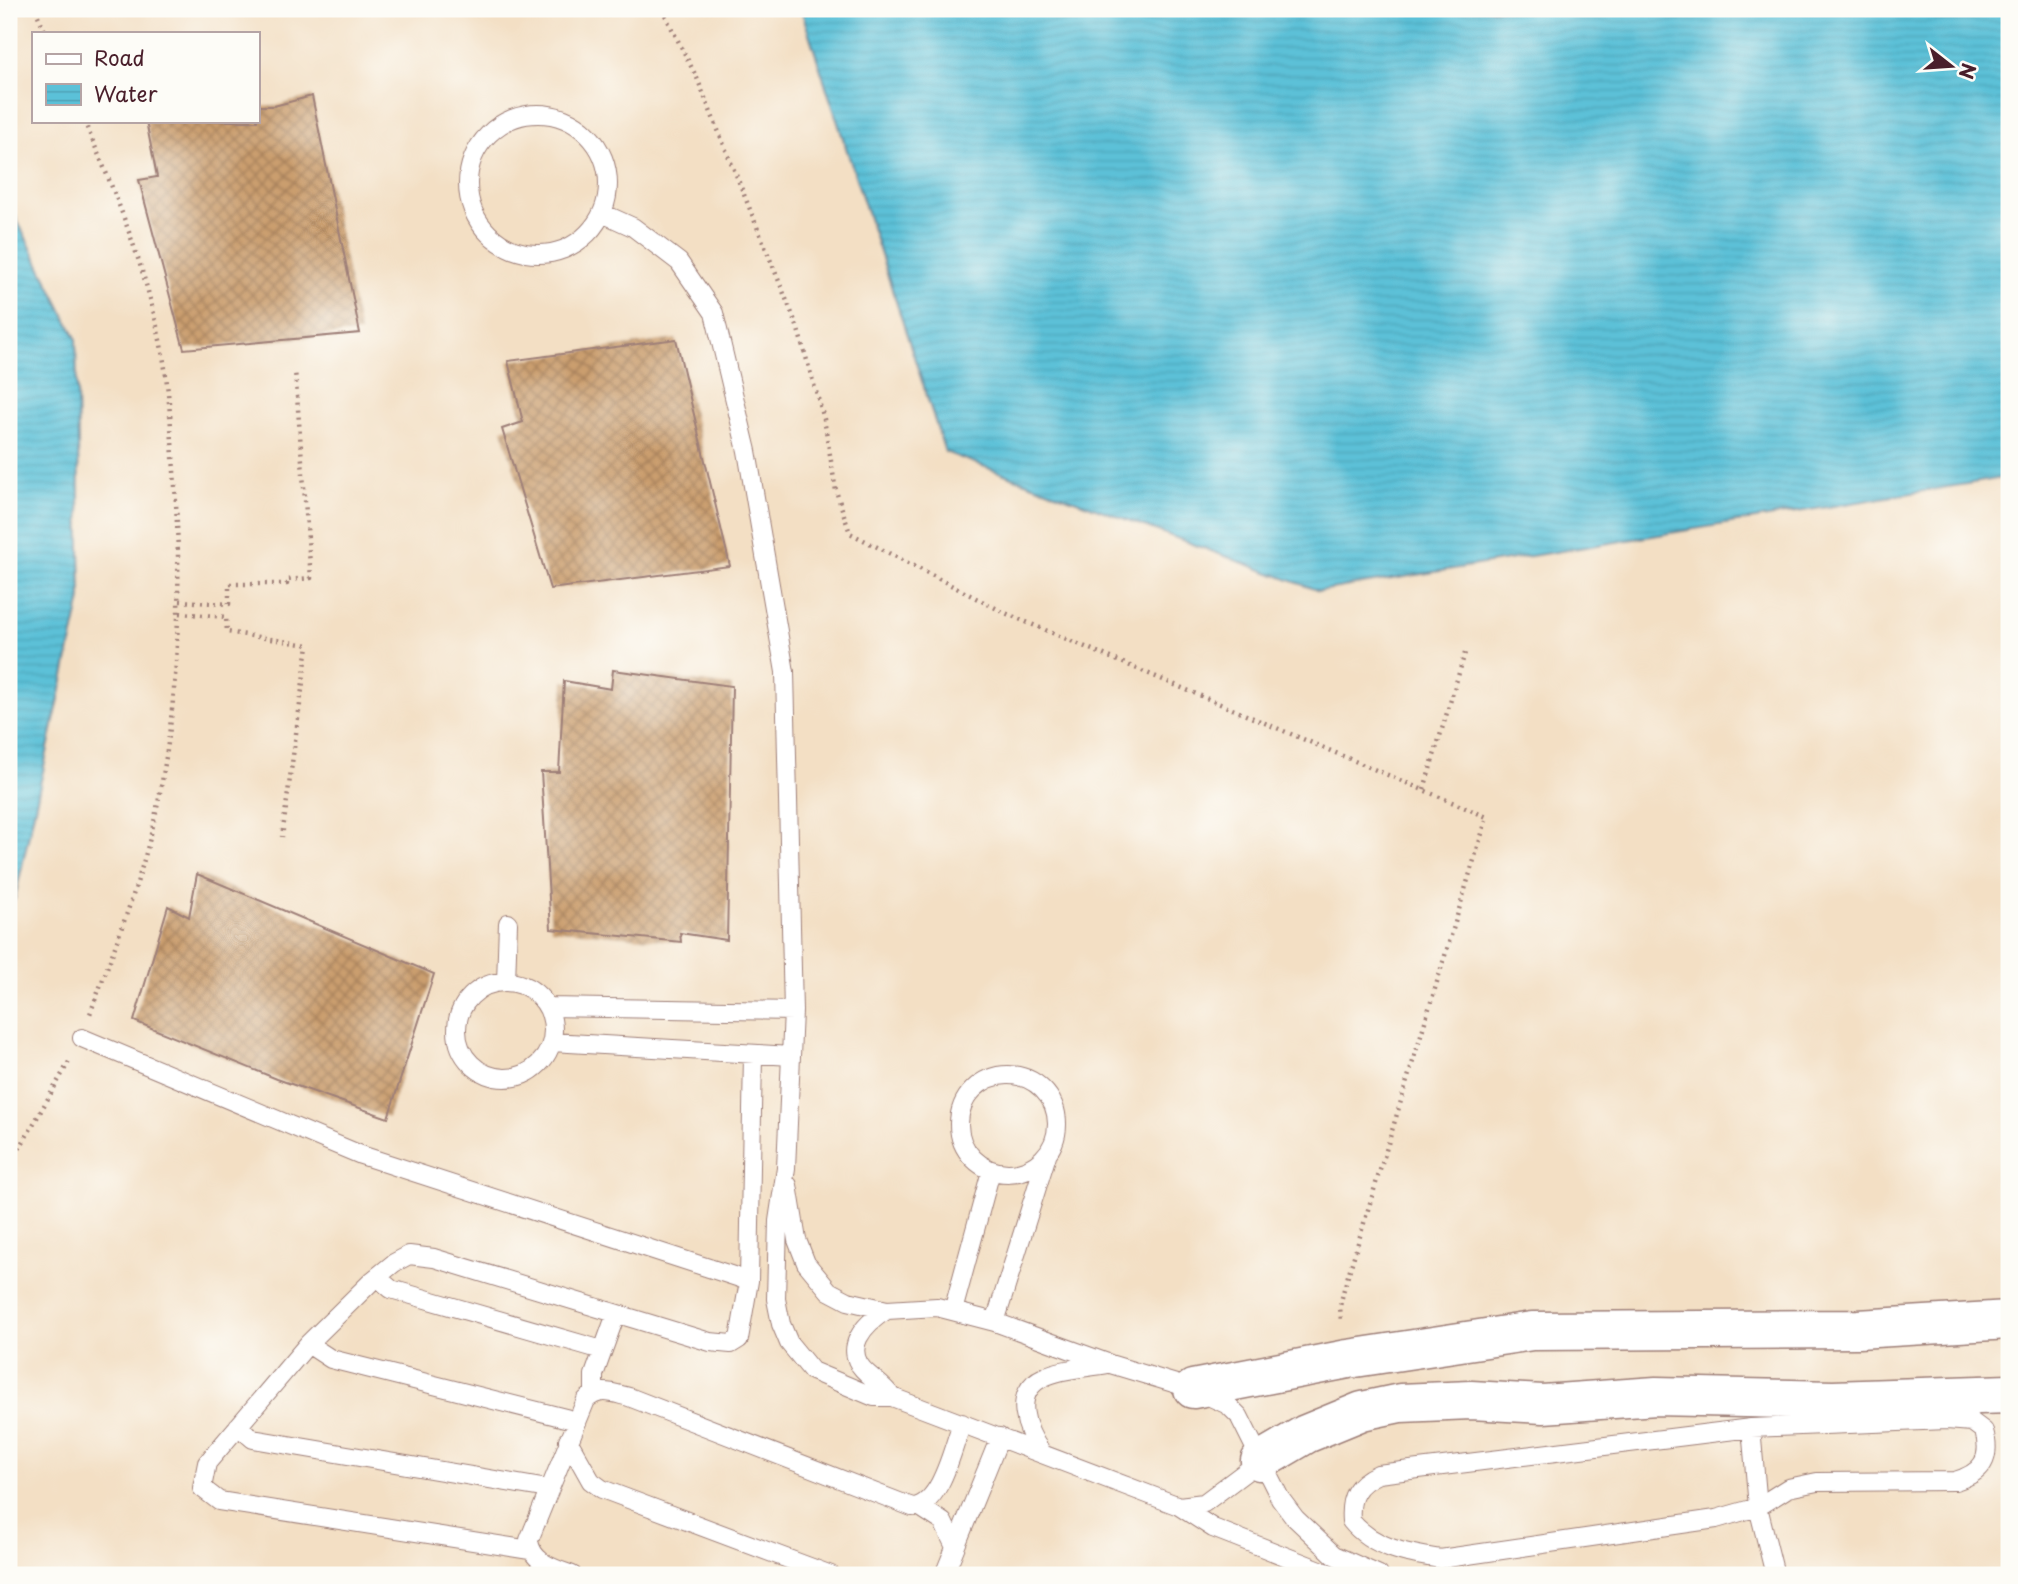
<svg xmlns="http://www.w3.org/2000/svg" width="2018" height="1584" font-family="'Playpen Sans',sans-serif">
	<style>
		.water { fill: url(#water-rules); stroke: #527082; stroke-width: 2 }
		.building { fill: url(#building-cross-hatch) }
		.lines { fill: none; stroke-linecap: round; stroke-linejoin: round }
		.lane-casing { stroke: #9e7f78; stroke-width: 20 }
		.secondary-casing { stroke: #9e7f78; stroke-width: 41 }
		.path { stroke: #9e7f78; stroke-width: 4.5; stroke-dasharray: 2 5; stroke-linecap: butt }
		.lane { stroke: #fff; stroke-width: 18 }
		.secondary { stroke: #fff; stroke-width: 38 }
	</style>
	<defs>
		<pattern id="water-rules" width="6" height="5" patternUnits="userSpaceOnUse" patternTransform="scale(1.75)"><rect width="6" height="5" fill="#5bc1d8"/><path d="M0 2.5h6" fill="none" stroke="#51a5ba"/></pattern>
		<pattern id="building-cross-hatch" width="8" height="8" patternUnits="userSpaceOnUse" patternTransform="scale(1.75)"><rect width="8" height="8" fill="#ca9e6e"/><path d="M0 0l8 8M0 8l8-8" fill="none" stroke="#a6805b"/></pattern>
	</defs>
	<rect width="100%" height="100%" fill="#fdfcf7"/>
	<filter id="ink" filterUnits="userSpaceOnUse"><feTurbulence type="fractalNoise" baseFrequency=".0143" numOctaves="2"/><feDisplacementMap in="SourceGraphic" scale="14" xChannelSelector="R" yChannelSelector="G"/><feConvolveMatrix kernelMatrix="1 2 1 2 8 2 1 2 1" color-interpolation-filters="sRGB"/></filter>
	<filter id="wash" filterUnits="userSpaceOnUse"><feTurbulence type="fractalNoise" baseFrequency=".00686" numOctaves="4" result="noise"/><feDisplacementMap in="SourceGraphic" scale="28" xChannelSelector="R" yChannelSelector="G"/><feGaussianBlur stdDeviation="1.57" result="paint"/><feColorMatrix in="noise" values="0 0 0 0 0 0 0 0 0 0 0 0 0 0 0 0 0 1.4 0 .05"/><feComposite in="paint" operator="in"/></filter>
	<g filter="url(#wash)">
		<rect width="100%" height="100%" fill="#f3dfc4"/>
		<!-- water -->
		<path class="water" d="M801 9H2009V477L1319 591 945 452Z
			M9 204 76 338 81 599 15 898 9 911Z"/>
		<g id="blocks">
			<!-- building -->
			<path class="building" d="M312 96 360 333 184 349 139 180 157 177 146 121H257V106H274Z
				M676 339 730 566 550 589 502 429 523 422 508 361Z
				M613 670 732 686 727 940 680 933 681 942 551 929 541 772H559L564 681 611 689Z
				M197 874 434 974 388 1118 277 1079 134 1021 168 906 189 917Z"/>
		</g>
	</g>
	<g filter="url(#ink)">
		<use href="#blocks" fill-opacity="0" stroke="#9e7f78" stroke-width="2"/>
		<g class="lines">
			<defs>
				<path id="lane" d="M468 184a70 70 0 1 1 140 0a70 70 0 1 1-140 0Z
					M602 213 633 227 679 262 714 313 747 451 785 672 793 1011 786 1168 778 1221 776 1299 781 1324 789 1343 812 1371 874 1397H892L1179 1506 1213 1528 1333 1575
					M457 1030a48 48 0 1 1 96 0a48 48 0 1 1-96 0Z
					M506 982 508 923
					M548 1007 793 1011
					M82 1038 361 1155 749 1281
					M552 1042 791 1056
					M959 1124a49 49 0 1 1 98 0a49 49 0 1 1-98 0Z
					M788 1185 797 1240 806 1263 829 1291 848 1301 887 1310 937 1307 995 1322 1110 1364 1193 1389 1228 1405 1239 1416 1280 1498 1295 1518 1334 1555 1379 1575
					M377 1277 391 1289 602 1350
					M887 1310C865 1323 839 1350 868 1374 877 1382 884 1386 892 1397
					M953 1311 991 1171
					M995 1322 1047 1155
					M308 1344 331 1359 577 1421
					M594 1393V1375L616 1314
					M1947 1420 1972 1422 1984 1431C1992 1459 1982 1473 1955 1481L1817 1482 1788 1488 1758 1507 1716 1519 1440 1559C1408 1554 1373 1548 1351 1521 1349 1497 1356 1484 1378 1474L1751 1428Z
					M238 1426 253 1439 548 1489
					M1751 1428 1758 1507 1775 1575
					M568 1440 591 1481 602 1489 831 1575
					M1042 1453C1027 1432 1010 1392 1044 1377 1062 1368 1088 1368 1108 1364
					M1179 1506 1204 1503 1260 1461
					M920 1507 943 1522 955 1547
					M530 1550 219 1501 202 1488 207 1463 308 1344 373 1280 394 1263 409 1255 434 1258 710 1342 731 1344 739 1339 749 1281 753 1054
					M572 1575C553 1568 531 1562 529 1540L586 1400C600 1387 612 1393 629 1397L912 1507C941 1506 953 1447 962 1423
					M944 1575 1000 1437"/>
				<path id="secondary" d="M1193 1389 1348 1359 1532 1331 1858 1329 2009 1320
					M1260 1461 1306 1434 1362 1411 1400 1403 1471 1400 1543 1404 1656 1396 1833 1400 2009 1394"/>
			</defs>
			<!-- lane casing -->
			<use href="#lane" class="lane-casing"/>
			<!-- secondary casing -->
			<use href="#secondary" class="secondary-casing"/>
			<!-- path -->
			<path class="path" d="M35 9 46 33
				M662 9 697 78 797 326 824 419 836 491 850 533 1005 613 1487 817 1344 1289 1340 1306 1341 1322
				M84 121C115 191 144 264 160 340 169 383 171 428 174 471 182 584 180 691 158 803 144 874 115 946 90 1014
				M180 601 229 604V584H287V580L311 578 295 370
				M180 613 226 617 227 632 308 645 282 837
				M1424 789 1465 653
				M9 1167 70 1060"/>
			<!-- lane -->
			<use href="#lane" class="lane"/>
			<!-- secondary -->
			<use href="#secondary" class="secondary"/>
		</g>
	</g>
	<!-- margin -->
	<rect width="2018" height="1584" fill="none" stroke="#fdfcf7" stroke-width="35"/>
	<!-- legend -->
	<rect x="32" y="32" width="228" height="91" fill="#fdfcf7" stroke="#b5a4a5" stroke-width="2"/>
	<rect x="46" y="54" width="35" height="10" fill="#ffffff" stroke="#b5a4a5" stroke-width="2"/>
	<text x="94" y="66" font-size="21" fill="#4a1f2b">Road</text>
	<rect x="46" y="84" width="35" height="21" fill="url(#water-rules)" stroke="#b5a4a5" stroke-width="2"/>
	<text x="94" y="102" font-size="21" fill="#4a1f2b">Water</text>
	<!-- north arrow -->
	<g transform="translate(1951 66) rotate(107)" stroke="#fdfcf7" stroke-width="5" paint-order="stroke">
	<path d="M0-5L12 26L0 18L-12 26Z" fill="#4a1f2b"/>
	<text y="-10" font-size="19" font-weight="bold" text-anchor="middle" fill="#4a1f2b">N</text>
	</g>
</svg>
